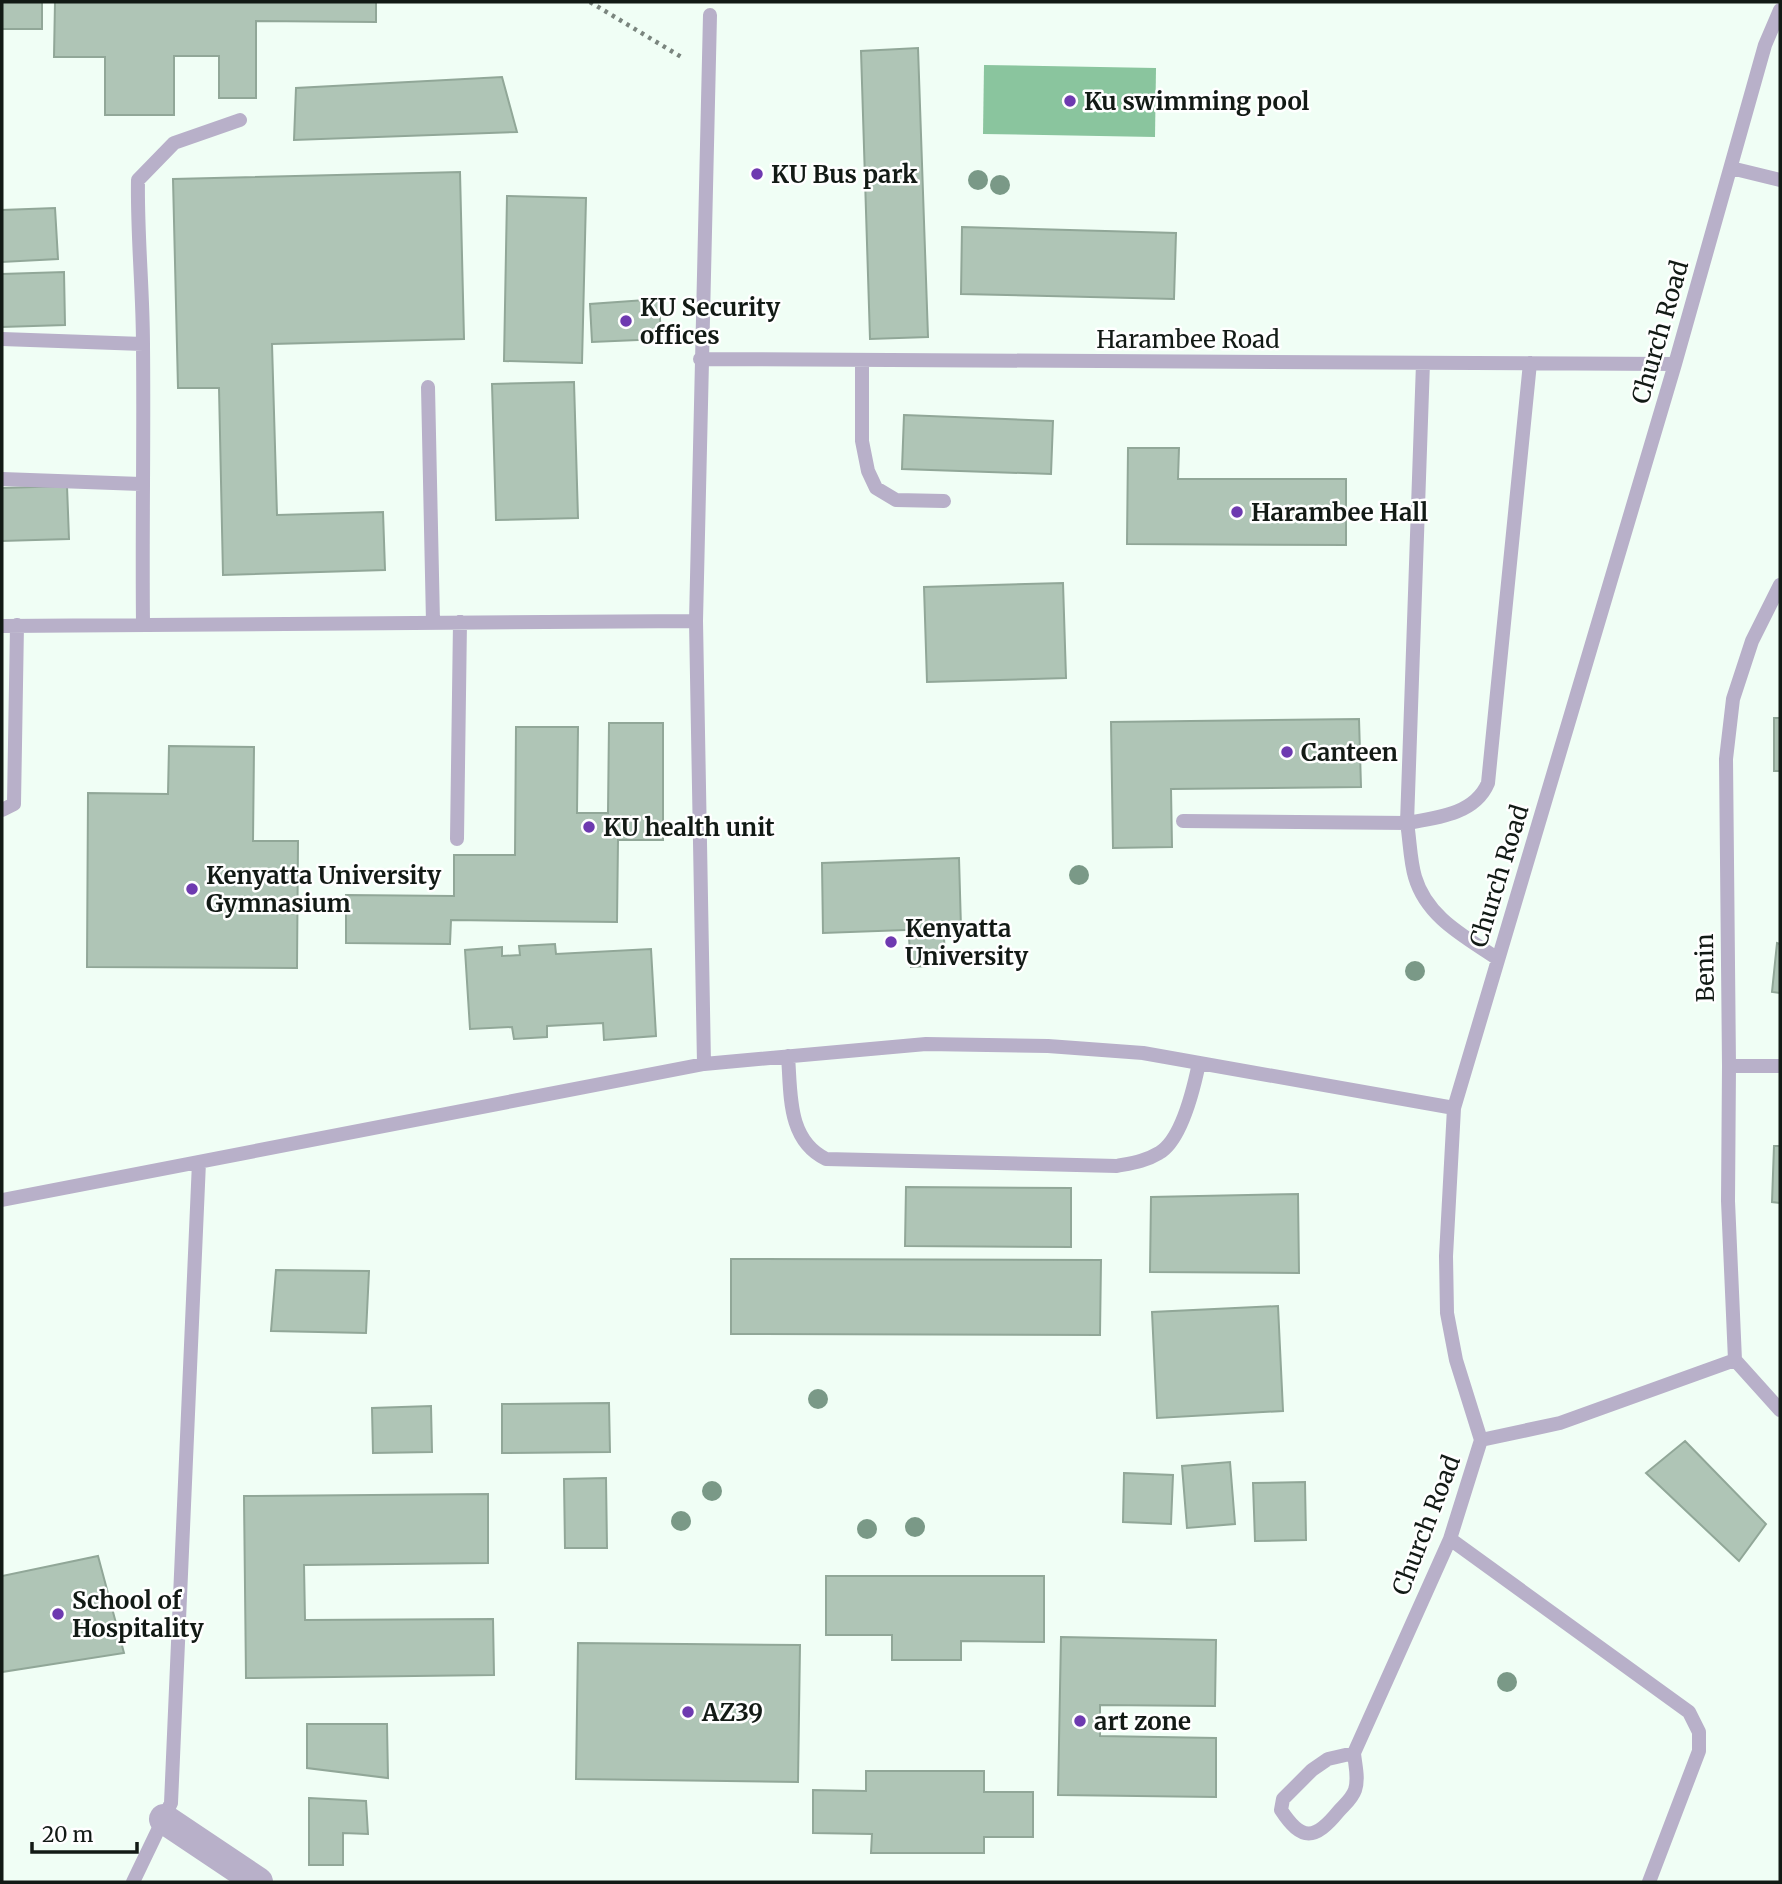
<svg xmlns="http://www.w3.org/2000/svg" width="1782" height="1884" font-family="Merriweather,serif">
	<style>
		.water { fill: #8ac59e }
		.building { fill: #afc5b6; stroke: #91a798; stroke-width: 2 }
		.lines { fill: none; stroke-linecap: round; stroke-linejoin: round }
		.path { stroke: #7a857e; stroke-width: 4.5; stroke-dasharray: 3.5 5; stroke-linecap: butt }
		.service { stroke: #b8b0c9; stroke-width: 14 }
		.minor { stroke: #b8b0c9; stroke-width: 30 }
		.tree { fill: #7a9987 }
		.poi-dot { fill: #6e3ab0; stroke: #fff; stroke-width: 2.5 }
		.labels { text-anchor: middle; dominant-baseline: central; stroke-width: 5; stroke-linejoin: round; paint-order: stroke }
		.poi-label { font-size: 24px; font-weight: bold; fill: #121a15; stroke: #fff; text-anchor: start }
		.street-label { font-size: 24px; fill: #121a15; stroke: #fff }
	</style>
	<rect width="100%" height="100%" fill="#f0fef5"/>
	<!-- water -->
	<path class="water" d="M984 65 1156 68 1155 137 983 134Z"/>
	<!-- building -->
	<path class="building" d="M2 2H42V29H2Z
		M55 2H376V22L256 21V98H219V56H174V115H105V57H54Z
		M918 48 928 337 870 339 861 51Z
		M502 77 517 132 294 140 296 88Z
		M460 172 464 339 272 344 277 515 383 512 385 570 223 575 219 388H178L173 179Z
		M507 196 586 198 582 363 504 361Z
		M55 208 58 259 2 262V210Z
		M962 227 1176 233 1174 299 961 294Z
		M64 272 65 325 2 327V274Z
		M659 299 661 339 592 342 590 304Z
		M574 382 578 518 496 520 492 384Z
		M904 415 1053 421 1051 474 902 469Z
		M1128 448H1179L1178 479H1346V545L1127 544Z
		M67 486 69 539 2 541V488Z
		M1063 583 1066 678 927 682 924 587Z
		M1774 718H1780V771H1774Z
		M1359 719 1361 787 1171 789 1172 847 1113 848 1111 722Z
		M609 723H663V840H618L617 922 451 920 450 944 346 943V895L454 896V855H515L516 727H578L577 813H608Z
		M169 746 254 747 253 841H298L297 968 87 967 88 793 168 794Z
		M959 858 961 928 823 933 822 863Z
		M944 936 945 965 911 967 909 938Z
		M1777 943 1780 944V993L1772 992Z
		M555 944 556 954 651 949 656 1036 604 1040 603 1023 547 1026V1037L514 1039 512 1027 470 1029 465 950 502 947V956L520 955 519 946Z
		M1774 1146H1780V1203L1772 1202Z
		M906 1187 1071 1188V1247L905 1246Z
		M1298 1194 1299 1273 1150 1272 1151 1197Z
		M731 1259 1101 1260 1100 1335 731 1334Z
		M276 1270 369 1271 366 1333 271 1331Z
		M1278 1306 1283 1411 1157 1418 1152 1312Z
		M609 1403 610 1452 502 1453V1404Z
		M431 1406 432 1452 373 1453 372 1408Z
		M1685 1441 1766 1524 1739 1561 1646 1473Z
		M1230 1462 1235 1524 1187 1528 1182 1466Z
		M1124 1473 1173 1475 1171 1524 1123 1522Z
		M606 1478 607 1548H565L564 1479Z
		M1305 1482 1306 1540 1255 1541 1253 1483Z
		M488 1494V1563L304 1565 305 1620 493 1619 494 1675 246 1678 244 1496Z
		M98 1556 124 1653 2 1672V1576Z
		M826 1576H1044V1642L961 1641V1660H892V1635H826Z
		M1061 1637 1216 1640 1215 1706 1100 1705V1736L1216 1738V1797L1058 1795Z
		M578 1643 800 1645 798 1782 576 1779Z
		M307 1724H387L388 1778 307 1768Z
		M866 1771H984V1792H1033V1837H984V1853H871L872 1834 813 1833V1790L866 1791Z
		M309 1798 366 1801 368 1834 343 1833V1865H309Z"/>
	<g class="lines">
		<!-- path -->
		<path class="path" d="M590 2 683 58"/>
		<!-- service -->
		<path class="service" d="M1731 168 1780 180
			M2 339 143 344
			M700 359 1675 364
			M862 360V441L868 471 876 488 896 500 944 501
			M1423 363 1407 823C1410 841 1410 860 1415 877 1427 918 1466 937 1498 959
			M428 387 433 622
			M2 479 141 484
			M143 624C142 531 144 438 143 346 143 290 137 235 138 180L174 143 240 120
			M2 626 696 621
			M2 810 14 804 17 625
			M1183 821 1407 823C1437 818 1475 814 1488 783L1530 363
			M457 839 460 622
			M788 1056C791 1094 787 1140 826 1159L1117 1166C1132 1163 1146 1161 1159 1153 1182 1140 1194 1087 1199 1063
			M704 1064 696 621 710 15
			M1729 1066H1780
			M2 1200 704 1064 926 1044 1048 1046 1143 1053 1454 1108
			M1735 1360 1728 1201 1729 1066 1726 759 1733 699 1752 641 1780 585
			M1735 1360 1780 1410
			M1481 1440 1560 1423 1735 1360
			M1450 1539 1689 1712 1699 1732V1751L1649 1882
			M1354 1753 1450 1539 1481 1440 1456 1360 1447 1313 1446 1256 1454 1108 1675 364 1765 45 1780 10
			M1354 1753C1355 1765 1359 1778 1355 1790 1352 1799 1344 1805 1338 1812 1315 1840 1302 1842 1281 1810L1283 1799 1312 1770 1328 1759Z
			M133 1882 171 1803 199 1162"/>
		<!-- minor -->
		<path class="minor" d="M164 1819 258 1882"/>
	</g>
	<!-- trees -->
	<g class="tree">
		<circle cx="978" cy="180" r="10"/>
		<circle cx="1000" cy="185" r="10"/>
		<circle cx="1079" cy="875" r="10"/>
		<circle cx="1415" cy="971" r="10"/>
		<circle cx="818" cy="1399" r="10"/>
		<circle cx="712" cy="1491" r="10"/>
		<circle cx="681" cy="1521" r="10"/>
		<circle cx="915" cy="1527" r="10"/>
		<circle cx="867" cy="1529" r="10"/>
		<circle cx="1507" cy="1682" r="10"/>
	</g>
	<!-- markers -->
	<g class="poi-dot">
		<circle cx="1070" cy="101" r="7"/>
		<circle cx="757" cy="174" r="7"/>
		<circle cx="626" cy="321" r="7"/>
		<circle cx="1237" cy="512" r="7"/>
		<circle cx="1287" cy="752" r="7"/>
		<circle cx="589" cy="827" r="7"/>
		<circle cx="192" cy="889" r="7"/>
		<circle cx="891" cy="942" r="7"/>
		<circle cx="58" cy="1614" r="7"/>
		<circle cx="688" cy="1712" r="7"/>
		<circle cx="1080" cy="1721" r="7"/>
	</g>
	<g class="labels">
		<!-- poi labels -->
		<g class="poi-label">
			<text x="1084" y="101">Ku swimming pool</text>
			<text x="771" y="174">KU Bus park</text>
			<text x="640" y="307">KU Security<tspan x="640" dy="28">offices</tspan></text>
			<text x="1251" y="512">Harambee Hall</text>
			<text x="1301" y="752">Canteen</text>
			<text x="603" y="827">KU health unit</text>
			<text x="206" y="875">Kenyatta University<tspan x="206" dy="28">Gymnasium</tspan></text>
			<text x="905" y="928">Kenyatta<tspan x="905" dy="28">University</tspan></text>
			<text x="72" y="1600">School of<tspan x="72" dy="28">Hospitality</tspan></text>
			<text x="702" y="1712">AZ39</text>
			<text x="1094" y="1721">art zone</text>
		</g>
		<!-- street labels -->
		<g class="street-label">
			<text transform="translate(1660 332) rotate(-74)">Church Road</text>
			<text x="1188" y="339">Harambee Road</text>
			<text transform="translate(1499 876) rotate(-73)">Church Road</text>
			<text transform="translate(1705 968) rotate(-91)">Benin</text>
			<text transform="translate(1426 1525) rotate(-69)">Church Road</text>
		</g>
	</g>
	<!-- border -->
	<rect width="1782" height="1884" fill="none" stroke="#121a15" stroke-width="7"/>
	<!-- scale -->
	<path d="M32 1842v10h105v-10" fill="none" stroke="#121a15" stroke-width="3.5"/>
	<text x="42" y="1842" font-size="21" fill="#121a15" stroke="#ffffff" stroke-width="5" paint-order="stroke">20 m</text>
</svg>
